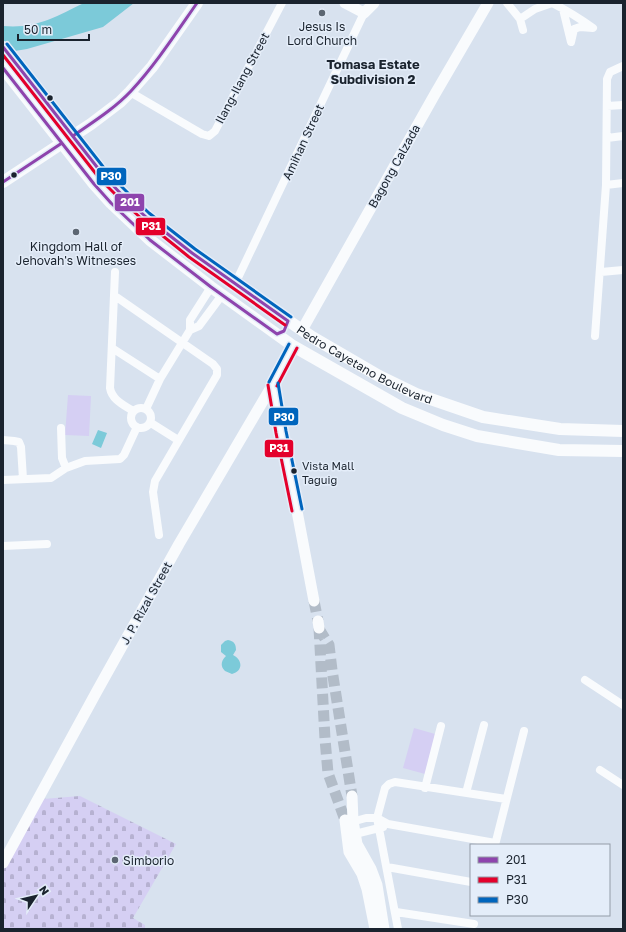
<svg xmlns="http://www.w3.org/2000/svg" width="626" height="932" font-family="'Golos Text',sans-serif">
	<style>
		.cemetery { fill: url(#cemetery-stones) }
		.park { fill: #d5cff3 }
		.water { fill: #7ccad9 }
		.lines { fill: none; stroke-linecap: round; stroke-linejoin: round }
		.tertiary-tunnel { stroke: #b2bcc8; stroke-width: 11; stroke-dasharray: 11 5.5; stroke-linecap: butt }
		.minor { stroke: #f9fbfd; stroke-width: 8 }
		.tertiary { stroke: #f9fbfd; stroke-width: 11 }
		.secondary { stroke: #f9fbfd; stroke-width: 12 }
		.bus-1-casing { stroke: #e4edf9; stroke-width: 6 }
		.bus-2-casing { stroke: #e4edf9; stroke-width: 6 }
		.bus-3-casing { stroke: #e4edf9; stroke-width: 6 }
		.bus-1 { stroke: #8e44ad; stroke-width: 3 }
		.bus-2 { stroke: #e4002b; stroke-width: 3 }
		.bus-3 { stroke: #0065bd; stroke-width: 3 }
		.poi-dot { fill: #5c6672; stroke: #e4edf9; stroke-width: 1.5 }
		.bus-dot { fill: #1a232e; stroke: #e4edf9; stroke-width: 1.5 }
		.labels { text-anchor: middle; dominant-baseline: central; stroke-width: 3; stroke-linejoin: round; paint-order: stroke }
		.bus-label { font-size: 11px; fill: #1a232e; stroke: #e4edf9; text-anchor: start }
		.poi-label { font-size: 12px; fill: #1a232e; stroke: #e4edf9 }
		.street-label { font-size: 12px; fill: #1a232e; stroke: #e4edf9 }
		.neighbourhood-label { font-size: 13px; font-weight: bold; fill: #1a232e; stroke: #e4edf9 }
		.line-badge { stroke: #e4edf9; stroke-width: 1.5 }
		.badge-label { font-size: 11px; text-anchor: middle; font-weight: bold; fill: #fff }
	</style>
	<defs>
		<pattern id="cemetery-stones" width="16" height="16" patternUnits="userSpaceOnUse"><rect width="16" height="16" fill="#d5cff3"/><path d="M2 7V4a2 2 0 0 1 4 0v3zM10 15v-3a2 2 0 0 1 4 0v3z" fill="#b6b1d1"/></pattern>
	</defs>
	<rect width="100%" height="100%" fill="#d8e2ef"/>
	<!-- cemetery -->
	<path class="cemetery" d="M80 796 176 844 133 918 145 925V929H3V868L43 799Z"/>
	<!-- park -->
	<path class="park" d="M68 395 91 396 89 436 65 435Z
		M414 728 435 734 425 774 403 768Z"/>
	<!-- water -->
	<path class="water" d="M84 3H134L103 27 27 49 3 53V26C36 29 55 17 84 3Z
		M98 430 107 433 101 448 92 444Z
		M228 640C234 641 236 644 236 650L233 655C243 660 243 671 232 674L225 671C220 666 221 661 226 656L221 652V645L225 641Z"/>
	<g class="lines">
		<!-- tertiary-tunnel -->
		<path class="tertiary-tunnel" d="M314 601 318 621
			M319 628 325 739 328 773 345 820
			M319 629 329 645 332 670 352 796"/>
		<!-- minor -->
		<path class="minor" d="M507 3 520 19 523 30
			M520 19 535 9 552 3C568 11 579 18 593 28L580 27 574 29 571 42 563 9
			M130 92 202 134 209 136 215 131 282 3
			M607 106 623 105
			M607 138 623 136
			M606 185 623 183
			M115 272 110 388C112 400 124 405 133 411
			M601 272 623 270
			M235 284 364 13
			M115 296 213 364 217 369V375L155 481 153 492 159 535
			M190 330 199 326 222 295
			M595 336 606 185 607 79 610 72 623 66
			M112 348 160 379
			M131 418a10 10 0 1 1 20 0a10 10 0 1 1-20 0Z
			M146 409 160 379 190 330V320L211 287
			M151 423 178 440
			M61 428 62 458 66 468
			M3 440 14 441 19 442 21 447 23 479
			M3 480 51 478 66 468 85 461 120 459 124 455 137 427
			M3 546 47 544
			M585 680 623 705
			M600 770 623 785
			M425 788 441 726
			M466 793 484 725
			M348 823 366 818H377L388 824 495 843
			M351 835 383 827
			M495 845 524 731
			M387 867 471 882
			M396 912 474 924
			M398 929 377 818 385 788 389 784 395 782 506 799"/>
		<!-- tertiary -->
		<path class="tertiary" d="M345 3 364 13 374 3
			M302 330 435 94 488 3
			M273 384 277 418 286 453 314 601
			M318 621 319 628
			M352 796 353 821 357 844 371 869 377 885 384 929
			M345 820 349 852 362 874 367 889 375 929
			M3 863 97 691 179 544 273 384 293 346"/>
		<!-- secondary -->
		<g class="secondary">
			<path id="s1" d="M3 47 104 176 121 194 157 227 235 284 312 337 379 376 416 394 483 417 560 429 623 431"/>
			<path d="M3 68 94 184 111 203 150 240 211 287 293 346 402 408 443 425 477 436 559 450 623 451"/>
			<path d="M3 182 91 124 120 102 130 92 152 67 197 3"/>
		</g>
		<defs>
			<path id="bus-1" d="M3 47 104 176 124 197 146 217 192 253 288 321 284 331 277 334 211 287 150 240 111 203 94 184 3 68
				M73 136C93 122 114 109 131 91 156 64 176 33 197 3
				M3 182 62 143"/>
			<path id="bus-2" d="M3 55 100 179 121 200 143 220 189 257 285 325
				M268 385 276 433 292 511
				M277 386 297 348"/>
			<path id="bus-3" d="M7 44 108 173 128 193 149 213 195 249 291 317
				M269 382 289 344
				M278 383 286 431 302 509"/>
		</defs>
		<!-- bus-1 casing -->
		<use href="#bus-1" class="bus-1-casing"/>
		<!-- bus-2 casing -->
		<use href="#bus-2" class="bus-2-casing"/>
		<!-- bus-3 casing -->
		<use href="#bus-3" class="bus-3-casing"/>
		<!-- bus-1 -->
		<use href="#bus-1" class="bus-1"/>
		<!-- bus-2 -->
		<use href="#bus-2" class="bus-2"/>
		<!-- bus-3 -->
		<use href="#bus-3" class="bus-3"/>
	</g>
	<!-- markers -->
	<g class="poi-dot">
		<circle cx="322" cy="13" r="4"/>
		<circle cx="76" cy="232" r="4"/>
		<circle cx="115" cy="860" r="4"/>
	</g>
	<g class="bus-dot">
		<circle cx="50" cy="98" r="3.5"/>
		<circle cx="14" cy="175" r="3.5"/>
		<circle cx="294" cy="471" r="3.5"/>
	</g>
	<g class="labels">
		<!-- bus labels -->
		<g class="bus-label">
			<text x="302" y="465">Vista Mall<tspan x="302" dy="14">Taguig</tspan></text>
		</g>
		<!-- poi labels -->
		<g class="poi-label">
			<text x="322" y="26">Jesus Is<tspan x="322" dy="14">Lord Church</tspan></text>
			<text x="76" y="246">Kingdom Hall of<tspan x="76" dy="14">Jehovah's Witnesses</tspan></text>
			<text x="123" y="860" text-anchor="start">Simborio</text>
		</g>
		<!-- street labels -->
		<g class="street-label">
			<text transform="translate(242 78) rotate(-62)">Ilang-Ilang Street</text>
			<text transform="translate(303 142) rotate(-65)">Amihan Street</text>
			<text transform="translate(394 166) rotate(-61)">Bagong Calzada</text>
			<text stroke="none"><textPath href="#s1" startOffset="487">Pedro Cayetano Boulevard</textPath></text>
			<text transform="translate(146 603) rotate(-61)">J. P. Rizal Street</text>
		</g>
		<!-- neighbourhood labels -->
		<g class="neighbourhood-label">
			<text x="373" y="64">Tomasa Estate<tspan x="373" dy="15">Subdivision 2</tspan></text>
		</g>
	</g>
	<g class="line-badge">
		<rect x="96" y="167" width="31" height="19" rx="4" fill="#0065bd"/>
		<rect x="114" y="193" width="31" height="19" rx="4" fill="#8e44ad"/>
		<rect x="135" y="217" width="31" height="19" rx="4" fill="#e4002b"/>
		<rect x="268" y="407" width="31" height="19" rx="4" fill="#0065bd"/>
		<rect x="264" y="439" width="30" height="19" rx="4" fill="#e4002b"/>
	</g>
	<g class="badge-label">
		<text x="111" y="180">P30</text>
		<text x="130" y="206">201</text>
		<text x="151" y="230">P31</text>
		<text x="284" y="421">P30</text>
		<text x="279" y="452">P31</text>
	</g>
	<!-- border -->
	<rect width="626" height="932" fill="none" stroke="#1a232e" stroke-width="8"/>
	<!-- legend -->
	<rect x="470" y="844" width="140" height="72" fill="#e4edf9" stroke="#939ca8"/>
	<rect x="478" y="857" width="20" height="6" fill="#8e44ad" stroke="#939ca8"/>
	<text x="506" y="864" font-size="12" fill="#1a232e">201</text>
	<rect x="478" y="877" width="20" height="6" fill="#e4002b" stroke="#939ca8"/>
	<text x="506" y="884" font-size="12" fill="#1a232e">P31</text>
	<rect x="478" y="897" width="20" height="6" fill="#0065bd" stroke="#939ca8"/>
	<text x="506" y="904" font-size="12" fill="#1a232e">P30</text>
	<!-- north arrow -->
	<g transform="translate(36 896) rotate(55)" stroke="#e4edf9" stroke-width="3" paint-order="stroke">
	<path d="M0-3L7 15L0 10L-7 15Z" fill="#1a232e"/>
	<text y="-6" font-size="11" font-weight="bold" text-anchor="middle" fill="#1a232e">N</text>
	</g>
	<!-- scale -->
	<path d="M18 34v6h71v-6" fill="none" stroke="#1a232e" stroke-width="2"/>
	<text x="24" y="34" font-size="12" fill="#1a232e" stroke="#e4edf9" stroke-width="3" paint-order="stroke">50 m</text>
</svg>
